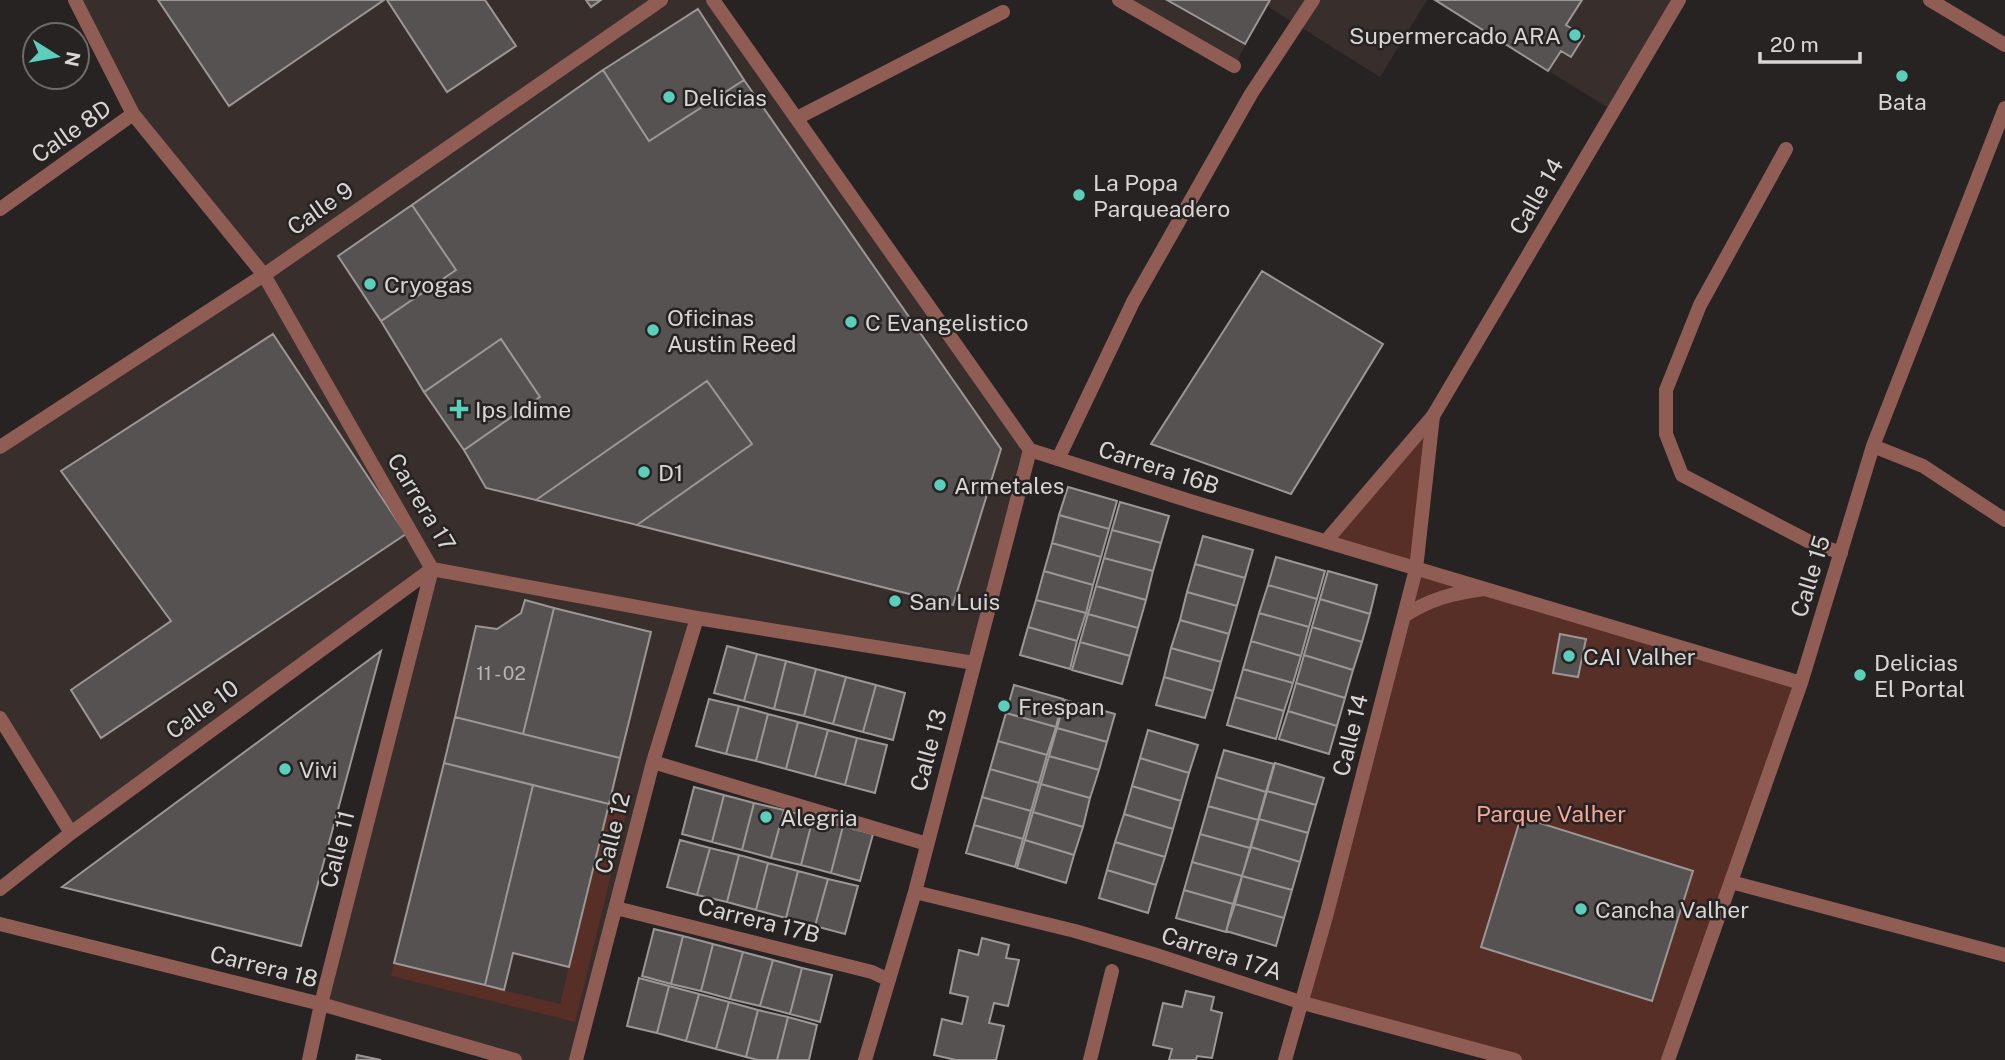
<svg xmlns="http://www.w3.org/2000/svg" width="2005" height="1060" font-family="'Public Sans',sans-serif">
	<style>
		.built { fill: #382e2c }
		.green { fill: #572f27 }
		.building { fill: #565251; stroke: #9c9796; stroke-width: 2 }
		.lines { fill: none; stroke-linecap: round; stroke-linejoin: round }
		.service { stroke: #905d54; stroke-width: 14 }
		.minor { stroke: #905d54; stroke-width: 14 }
		.tertiary { stroke: #905d54; stroke-width: 14 }
		.poi-dot { fill: #5bcebc; stroke: #272322; stroke-width: 2.5 }
		.labels { text-anchor: middle; dominant-baseline: central; stroke-width: 5; stroke-linejoin: round; paint-order: stroke }
		.number-label { font-size: 19px; fill: #b8b5b4 }
		.poi-label { font-size: 23px; fill: #d8d6d5; stroke: #272322; text-anchor: start }
		.street-label { font-size: 23px; fill: #d8d6d5; stroke: #272322 }
		.park-label { font-size: 23px; fill: #f8a899; stroke: #272322 }
	</style>
	<rect width="100%" height="100%" fill="#272322"/>
	<!-- built -->
	<path class="built" d="M75 0H713L1030 450 974 663 697 618 576 1060H515L321 1004 432 570 71 833 0 718V447L263 275 133 114Z
		M1119 0H1427L1380 77 1267 6 1234 66Z
		M1435 0H1679L1613 111Z"/>
	<!-- green -->
	<path class="green" d="M1433 416 1417 569 1801 683 1668 1060H1515L1303 1003 1416 569 1326 541Z
		M612 790 631 794 575 1022 391 976 394 963 560 1004Z"/>
	<!-- building -->
	<path class="building" d="M158 0H384L229 106Z
		M387 0H485L516 46 447 92Z
		M586 0H601L591 7Z
		M1167 0H1270L1245 44Z
		M1435 0H1582L1566 25 1584 36 1571 57 1561 51 1548 71Z
		M698 9 744 80 649 141 603 70Z
		M603 70 649 141 744 80 1001 449 953 605 637 525 752 444 707 381 536 500 486 488 464 450 540 397 501 339 424 392 381 321 456 270 412 205Z
		M412 205 456 270 381 321 338 256Z
		M1262 271 1383 344 1291 494 1151 444Z
		M273 334 406 534 101 738 71 690 171 621 61 471Z
		M501 339 540 397 464 450 424 392Z
		M707 381 752 444 637 525 536 500Z
		M1068 487 1117 501 1109 529 1059 515Z
		M1120 502 1169 516 1161 543 1112 530Z
		M1059 515 1109 529 1101 557 1052 543Z
		M1112 530 1161 543 1153 571 1104 558Z
		M1203 536 1253 550 1245 578 1195 564Z
		M1052 543 1101 557 1093 585 1044 571Z
		M1276 557 1325 571 1317 599 1268 585Z
		M1104 558 1153 571 1146 600 1096 586Z
		M1195 564 1245 578 1237 606 1187 592Z
		M1044 571 1093 585 1086 613 1036 600Z
		M1328 571 1377 585 1370 614 1320 599Z
		M1268 585 1317 599 1309 627 1259 613Z
		M1096 586 1146 600 1138 628 1088 614Z
		M1187 592 1237 606 1229 634 1180 620Z
		M1320 599 1370 614 1362 642 1312 627Z
		M525 600 554 608 523 734 455 717 476 626 497 629 521 613Z
		M1036 600 1086 613 1077 641 1028 627Z
		M554 608 651 632 620 758 523 734Z
		M1259 613 1309 627 1301 656 1251 641Z
		M1088 614 1138 628 1130 656 1080 642Z
		M1180 620 1229 634 1221 662 1171 648Z
		M1028 627 1077 641 1070 669 1020 655Z
		M1312 627 1362 642 1353 670 1304 655Z
		M1560 634 1586 639 1578 677 1553 673Z
		M1251 641 1301 656 1293 683 1243 669Z
		M1080 642 1130 656 1122 684 1072 670Z
		M727 646 757 654 744 701 714 693Z
		M1171 648 1221 662 1213 691 1164 677Z
		M381 651 301 946 62 887Z
		M757 654 786 661 774 709 744 701Z
		M1304 655 1353 670 1345 698 1296 683Z
		M786 661 816 669 804 716 774 709Z
		M816 669 846 677 833 724 804 716Z
		M1243 669 1293 683 1284 711 1235 697Z
		M846 677 876 685 863 732 833 724Z
		M1164 677 1213 691 1205 718 1156 705Z
		M1296 683 1345 698 1337 726 1288 711Z
		M876 685 905 693 893 740 863 732Z
		M1014 685 1063 699 1056 727 1006 713Z
		M1235 697 1284 711 1276 739 1227 725Z
		M709 699 739 706 726 754 696 746Z
		M1065 700 1115 714 1107 742 1057 728Z
		M739 706 768 714 756 761 726 754Z
		M1288 711 1337 726 1329 754 1279 739Z
		M1006 713 1056 727 1047 755 998 741Z
		M768 714 798 722 786 769 756 761Z
		M455 717 620 758 609 804 444 763Z
		M798 722 828 730 815 777 786 769Z
		M1057 728 1107 742 1099 770 1049 756Z
		M828 730 857 738 845 785 815 777Z
		M1148 730 1198 745 1189 773 1140 758Z
		M857 738 887 745 875 793 845 785Z
		M998 741 1047 755 1039 783 990 769Z
		M1224 750 1274 764 1266 792 1216 777Z
		M1049 756 1099 770 1090 798 1041 784Z
		M1140 758 1189 773 1181 801 1132 786Z
		M444 763 533 785 485 985 394 963Z
		M1275 763 1324 778 1316 805 1267 791Z
		M990 769 1039 783 1031 811 982 797Z
		M1216 777 1266 792 1258 820 1208 806Z
		M1041 784 1090 798 1083 827 1033 812Z
		M533 785 609 804 569 967 513 953 504 990 485 985Z
		M1132 786 1181 801 1173 829 1124 814Z
		M694 787 724 795 712 842 682 834Z
		M1267 791 1316 805 1308 833 1259 819Z
		M724 795 754 803 742 850 712 842Z
		M982 797 1031 811 1023 839 974 825Z
		M754 803 784 810 771 858 742 850Z
		M1208 806 1258 820 1250 848 1200 834Z
		M784 810 813 818 801 865 771 858Z
		M1033 812 1083 827 1074 855 1025 840Z
		M1124 814 1173 829 1165 857 1115 842Z
		M1521 817 1693 871 1652 1001 1481 947Z
		M813 818 843 826 831 873 801 865Z
		M1259 819 1308 833 1300 862 1251 847Z
		M974 825 1023 839 1015 867 966 853Z
		M843 826 873 834 860 881 831 873Z
		M1200 834 1250 848 1242 876 1192 862Z
		M680 840 710 848 697 895 667 887Z
		M1025 840 1074 855 1066 883 1017 868Z
		M1115 842 1165 857 1156 885 1107 870Z
		M1251 847 1300 862 1292 890 1242 876Z
		M710 848 739 855 727 902 697 895Z
		M739 855 768 863 756 910 727 902Z
		M1192 862 1242 876 1233 904 1184 890Z
		M768 863 798 871 786 918 756 910Z
		M1107 870 1156 885 1148 913 1099 898Z
		M798 871 828 879 815 926 786 918Z
		M1242 876 1292 890 1284 918 1235 904Z
		M828 879 858 886 845 934 815 926Z
		M1184 890 1233 904 1226 932 1176 918Z
		M1235 904 1284 918 1276 946 1226 931Z
		M654 929 683 936 671 984 642 976Z
		M683 936 713 944 701 991 671 984Z
		M982 938 1009 945 1006 958 1019 960 1008 1006 994 1003 989 1023 1004 1026 996 1060H956L934 1055 942 1019 962 1024 968 997 950 993 959 950 978 955Z
		M713 944 743 952 730 999 701 991Z
		M743 952 773 960 760 1006 730 999Z
		M773 960 802 968 790 1014 760 1006Z
		M802 968 832 975 820 1022 790 1014Z
		M639 978 669 986 657 1033 627 1026Z
		M669 986 699 994 686 1041 657 1033Z
		M1186 991 1214 997 1211 1010 1222 1013 1212 1058 1197 1056 1196 1060H1169L1172 1049 1153 1045 1163 1003 1182 1007Z
		M699 994 729 1002 716 1049 686 1041Z
		M729 1002 758 1010 746 1057 716 1049Z
		M758 1010 788 1017 777 1060H758L746 1057Z
		M788 1017 817 1025 809 1060H777Z
		M357 1055 381 1060H356Z"/>
	<g class="lines">
		<!-- service -->
		<path class="service" d="M797 118 1003 12
			M1786 149 1700 305 1666 390V434L1682 475 1808 541 1841 553
			M1058 459 1133 302 1251 94 1313 0
			M1090 1060 1112 971"/>
		<!-- minor -->
		<path class="minor" d="M75 0 133 114 264 275 432 569 697 618 974 663
			M713 0 1030 450 1193 502 1801 683
			M1119 0 1234 66
			M1930 0 2005 45
			M0 209 133 114
			M1873 446 1923 466 2005 520
			M0 447 264 275 661 0
			M1326 541 1433 416
			M0 718 71 833
			M653 762 927 844
			M1731 882 2005 955
			M0 889 71 833 432 569
			M915 892 1075 931 1153 954 1303 1003 1515 1060
			M616 908 872 972 889 980
			M0 924 321 1004 515 1060
			M309 1060 321 1004 432 569
			M576 1060 653 762 697 618
			M865 1060 915 892 1030 450
			M1668 1060 1801 683 1873 446 2005 108"/>
		<!-- tertiary -->
		<path class="tertiary" d="M1404 616C1430 599 1453 593 1484 589
			M1285 1060 1327 913 1416 569 1433 416 1679 0"/>
	</g>
	<!-- markers -->
	<g class="poi-dot">
		<circle cx="1575" cy="35" r="7"/>
		<circle cx="1902" cy="76" r="7"/>
		<circle cx="669" cy="97" r="7"/>
		<circle cx="1079" cy="195" r="7"/>
		<circle cx="370" cy="284" r="7"/>
		<circle cx="851" cy="322" r="7"/>
		<circle cx="653" cy="330" r="7"/>
		<path d="M455.5 398.5h7v7h7v7h-7v7h-7v-7h-7v-7h7z"/>
		<circle cx="644" cy="472" r="7"/>
		<circle cx="940" cy="485" r="7"/>
		<circle cx="895" cy="601" r="7"/>
		<circle cx="1569" cy="656" r="7"/>
		<circle cx="1860" cy="675" r="7"/>
		<circle cx="1004" cy="706" r="7"/>
		<circle cx="285" cy="769" r="7"/>
		<circle cx="766" cy="817" r="7"/>
		<circle cx="1581" cy="909" r="7"/>
	</g>
	<g class="labels">
		<!-- number labels -->
		<g class="number-label">
			<text x="501" y="673">11 - 02</text>
		</g>
		<!-- poi labels -->
		<g class="poi-label">
			<text x="1561" y="35" text-anchor="end">Supermercado ARA</text>
			<text x="683" y="97">Delicias</text>
			<text x="1902" y="101" text-anchor="middle">Bata</text>
			<text x="1093" y="182">La Popa<tspan x="1093" dy="26">Parqueadero</tspan></text>
			<text x="384" y="284">Cryogas</text>
			<text x="667" y="317">Oficinas<tspan x="667" dy="26">Austin Reed</tspan></text>
			<text x="865" y="322">C Evangelistico</text>
			<text x="475" y="409">Ips Idime</text>
			<text x="658" y="472">D1</text>
			<text x="954" y="485">Armetales</text>
			<text x="909" y="601">San Luis</text>
			<text x="1583" y="656">CAI Valher</text>
			<text x="1874" y="662">Delicias<tspan x="1874" dy="26">El Portal</tspan></text>
			<text x="1018" y="706">Frespan</text>
			<text x="299" y="769">Vivi</text>
			<text x="780" y="817">Alegria</text>
			<text x="1595" y="909">Cancha Valher</text>
		</g>
		<!-- street labels -->
		<g class="street-label">
			<text transform="translate(71 131) rotate(-35)">Calle 8D</text>
			<text transform="translate(1536 196) rotate(-60)">Calle 14</text>
			<text transform="translate(320 208) rotate(-35)">Calle 9</text>
			<text transform="translate(1159 467) rotate(18)">Carrera 16B</text>
			<text transform="translate(422 502) rotate(59)">Carrera 17</text>
			<text transform="translate(1810 576) rotate(-73)">Calle 15</text>
			<text transform="translate(202 709) rotate(-36)">Calle 10</text>
			<text transform="translate(1350 735) rotate(-76)">Calle 14</text>
			<text transform="translate(928 750) rotate(-75)">Calle 13</text>
			<text transform="translate(612 833) rotate(-76)">Calle 12</text>
			<text transform="translate(337 849) rotate(-76)">Calle 11</text>
			<text transform="translate(759 920) rotate(14)">Carrera 17B</text>
			<text transform="translate(1222 953) rotate(18)">Carrera 17A</text>
			<text transform="translate(264 966) rotate(14)">Carrera 18</text>
		</g>
		<!-- park labels -->
		<g class="park-label">
			<text x="1551" y="813">Parque Valher</text>
		</g>
	</g>
	<!-- north arrow -->
	<g transform="translate(56 56) rotate(101)"><circle r="33" fill="#272322" stroke="#6e6b6a" stroke-width="2"/>
	<path d="M0-5L12 26L0 18L-12 26Z" fill="#5bcebc"/>
	<text y="-10" font-size="19" font-weight="bold" text-anchor="middle" fill="#d8d6d5">N</text>
	</g>
	<!-- scale -->
	<path d="M1760 52v10h100v-10" fill="none" stroke="#d8d6d5" stroke-width="3.5"/>
	<text x="1770" y="52" font-size="21" fill="#d8d6d5" stroke="#272322" stroke-width="5" paint-order="stroke">20 m</text>
</svg>
